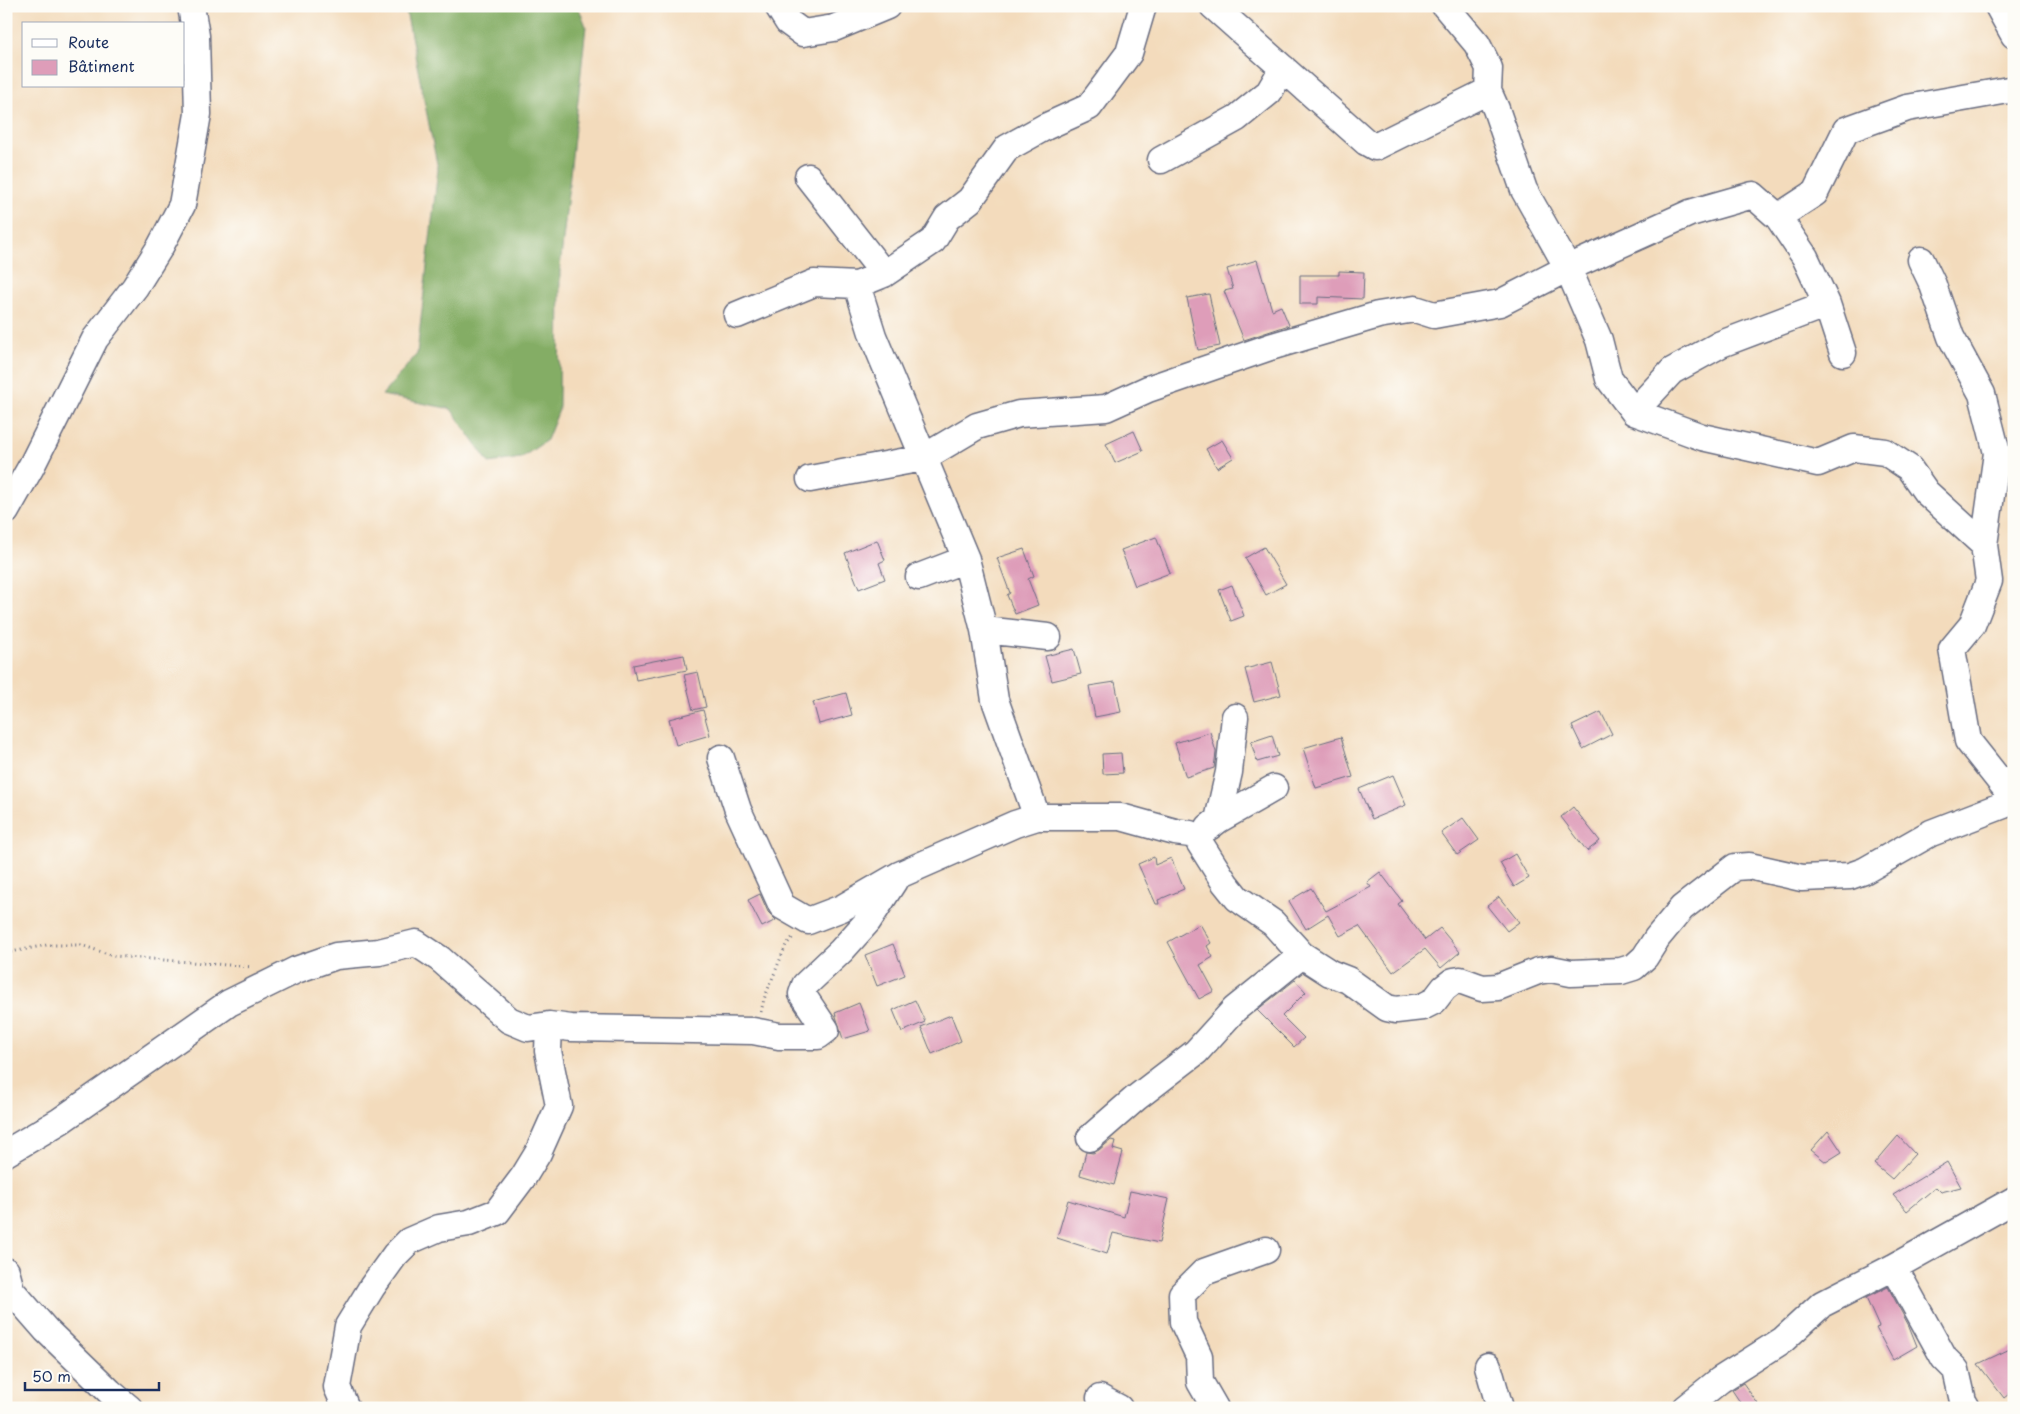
<svg xmlns="http://www.w3.org/2000/svg" width="2020" height="1414" font-family="'Playpen Sans',sans-serif">
	<style>
		.forest { fill: #84ad65; stroke: #506e62 }
		.building { fill: #de9db9 }
		.lines { fill: none; stroke-linecap: round; stroke-linejoin: round }
		.minor-casing { stroke: #676b7f; stroke-width: 29 }
		.path { stroke: #676b7f; stroke-width: 3; stroke-dasharray: 1 4; stroke-linecap: butt }
		.minor { stroke: #fff; stroke-width: 26 }
	</style>
	<rect width="100%" height="100%" fill="#fdfcf7"/>
	<filter id="ink" filterUnits="userSpaceOnUse"><feTurbulence type="fractalNoise" baseFrequency=".02" numOctaves="2"/><feDisplacementMap in="SourceGraphic" scale="10" xChannelSelector="R" yChannelSelector="G"/><feConvolveMatrix kernelMatrix="1 2 1 2 8 2 1 2 1" color-interpolation-filters="sRGB"/></filter>
	<filter id="wash" filterUnits="userSpaceOnUse"><feTurbulence type="fractalNoise" baseFrequency=".0096" numOctaves="4" result="noise"/><feDisplacementMap in="SourceGraphic" scale="20" xChannelSelector="R" yChannelSelector="G"/><feGaussianBlur stdDeviation="1.12" result="paint"/><feColorMatrix in="noise" values="0 0 0 0 0 0 0 0 0 0 0 0 0 0 0 0 0 1.4 0 .05"/><feComposite in="paint" operator="in"/></filter>
	<g filter="url(#wash)">
		<rect width="100%" height="100%" fill="#f3dbbc"/>
		<!-- forest -->
		<path class="forest" d="M405 6H578L586 26 560 268 559 410 547 440 521 458 489 463 451 409 382 395 417 354 438 169Z"/>
		<g id="blocks">
			<!-- building -->
			<path class="building" d="M1257 260 1272 310 1281 306 1289 325 1244 340 1224 291 1233 289 1227 269Z
				M1339 271 1364 272 1363 299 1318 297V304H1300V275H1339Z
				M1209 294 1220 346 1198 350 1187 298Z
				M1134 431 1143 451 1115 463 1106 444Z
				M1222 440 1233 458 1217 468 1206 449Z
				M1156 537 1170 573 1135 586 1121 550Z
				M877 540 885 560 879 563 885 579 859 589 845 553Z
				M1264 547 1286 584 1266 595 1245 558Z
				M1024 549 1034 576 1028 579 1038 605 1015 614 1007 595 1010 593 997 558Z
				M1232 585 1244 616 1231 621 1219 590Z
				M1074 649 1081 674 1052 681 1045 656Z
				M684 655 687 670 636 680 633 665Z
				M1272 662 1281 695 1254 702 1245 669Z
				M698 672 706 707 693 710 684 675Z
				M1115 682 1121 712 1095 717 1089 686Z
				M846 693 852 715 819 724 813 702Z
				M703 710 710 735 676 745 669 719Z
				M1601 712 1612 734 1583 749 1572 726Z
				M1210 732 1216 752 1214 768 1186 777 1175 743Z
				M1272 735 1278 756 1257 762 1251 742Z
				M1341 737 1353 777 1316 788 1303 748Z
				M1121 753 1123 773 1103 774 1102 754Z
				M1393 775 1406 805 1372 819 1359 789Z
				M1573 807 1600 841 1587 851 1561 817Z
				M1463 818 1479 840 1457 855 1441 833Z
				M1515 854 1529 878 1514 887 1500 863Z
				M1154 857 1155 865 1171 858 1184 889 1158 900 1159 904H1156L1138 864Z
				M1380 872 1402 901 1398 904 1425 940 1440 928 1460 952 1441 968 1425 949 1393 972 1359 926 1340 936 1328 915 1306 929 1289 901 1311 888 1326 911 1371 887 1367 882Z
				M760 894 768 912 776 920 762 927 748 900Z
				M1499 897 1519 922 1507 931 1487 906Z
				M1200 924 1211 943 1207 946 1213 957 1200 965 1214 991 1199 999 1168 942Z
				M893 944 905 975 877 986 865 955Z
				M1295 980 1306 992 1282 1016 1304 1038 1294 1047 1257 1010Z
				M915 1000 925 1022 902 1032 893 1010Z
				M859 1003 870 1031 843 1039 835 1013Z
				M951 1015 961 1041 932 1054 921 1027Z
				M1828 1131 1842 1152 1826 1162 1811 1150Z
				M1898 1136 1915 1154 1892 1179 1874 1164Z
				M1111 1140 1115 1141 1113 1149 1123 1152 1114 1185 1080 1175 1086 1152 1093 1153 1099 1150Z
				M1947 1162 1961 1187 1941 1192 1936 1187 1907 1211 1893 1195Z
				M1130 1191 1169 1199 1159 1243 1113 1233 1107 1254 1057 1238 1068 1200 1124 1217Z
				M1888 1287 1909 1326 1917 1346 1893 1360 1876 1328 1879 1327 1866 1298Z
				M2014 1347V1390L2004 1398 1978 1364Z
				M1743 1383 1761 1408H1744L1732 1390Z"/>
		</g>
	</g>
	<g filter="url(#ink)">
		<use href="#blocks" fill-opacity="0" stroke="#676b7f" stroke-width="1"/>
		<g class="lines">
			<defs>
				<path id="minor" d="M778 6 788 22 803 33 834 28 887 6
					M1213 6 1366 142 1375 147 1488 91
					M1445 6 1477 44 1489 68 1488 91 1496 109 1524 190 1568 268 1599 340 1609 379 1634 412 1702 437 1818 463 1854 448 1885 452 1909 468 1926 492 1984 545
					M1998 6 2014 35
					M1161 160 1237 118 1269 92 1283 68
					M808 177 884 274
					M1778 217 1805 257 1827 304 1843 353
					M1921 260 1933 285 1951 337 1982 394 1997 453 1984 545 1989 581 1972 625 1952 649 1968 741 2014 799
					M857 285 873 336 966 559 984 630 995 700 1037 817
					M737 315 814 283 857 285 884 274 933 241 947 218 970 200 1007 148 1045 127 1089 107 1129 53 1143 6
					M1634 412 1672 371 1721 344 1827 304
					M810 479 923 458 977 426 1019 414 1106 408 1148 389 1270 347 1378 315 1415 309 1434 315 1500 303 1568 268 1690 213 1753 195 1778 217 1815 193 1846 130 1907 108 2014 89
					M6 511 31 467 95 339 135 287 160 247 182 205 198 114 196 36 191 6
					M919 577 966 559
					M984 630 1048 637
					M721 758 738 810 782 906 808 921 842 908 899 875 1015 824 1037 817H1121L1175 832 1190 834 1196 837 1225 883 1237 898 1273 923 1302 955 1330 973 1348 980 1387 1008 1396 1010 1422 1007 1434 1001 1444 988 1453 981 1460 980 1482 988 1498 987 1538 971 1551 969 1571 973 1621 971 1634 967 1645 957 1657 938 1682 908 1735 867 1749 866 1802 878 1850 876 1864 871 1931 833 2014 801
					M1218 820 1229 772 1235 717
					M1209 827 1218 820 1274 788
					M1090 1138 1136 1098 1196 1052 1235 1009 1302 955
					M6 1153 60 1121 229 1003 296 970 336 956 379 952 416 943 440 959 509 1020 528 1028 549 1025 571 1028 753 1031 779 1036H818L826 1030 802 994 805 985 841 951 868 921 894 881
					M1894 1267 1944 1358 1956 1370 1963 1401 1967 1408
					M6 1271 11 1290 46 1330 110 1392 129 1408
					M1488 1366 1500 1408
					M1100 1398 1119 1408
					M346 1408 337 1387 348 1326 372 1287 395 1255 409 1241 439 1228 469 1223 497 1212 524 1176 538 1153 559 1106 548 1051 549 1025
					M1215 1408 1200 1382 1199 1356 1183 1322 1182 1294 1204 1272 1266 1250
					M1685 1408 1720 1380 1783 1340 1822 1304 1894 1267 2014 1200"/>
			</defs>
			<!-- minor casing -->
			<use href="#minor" class="minor-casing"/>
			<!-- path -->
			<path class="path" d="M6 953 47 945H81L114 956 253 967
				M761 1012 764 999 786 945 794 936"/>
			<!-- minor -->
			<use href="#minor" class="minor"/>
		</g>
	</g>
	<!-- margin -->
	<rect width="2020" height="1414" fill="none" stroke="#fdfcf7" stroke-width="25"/>
	<!-- legend -->
	<rect x="22" y="22" width="162" height="65" fill="#fdfcf7" stroke="#a3aaba"/>
	<rect x="32" y="39" width="25" height="8" fill="#ffffff" stroke="#a3aaba"/>
	<text x="68" y="48" font-size="15" fill="#1b2f5e">Route</text>
	<rect x="32" y="60" width="25" height="15" fill="#de9db9" stroke="#a3aaba"/>
	<text x="68" y="72" font-size="15" fill="#1b2f5e">Bâtiment</text>
	<!-- scale -->
	<path d="M25 1382v8h134v-8" fill="none" stroke="#1b2f5e" stroke-width="2.5"/>
	<text x="32" y="1382" font-size="15" fill="#1b2f5e" stroke="#fdfcf7" stroke-width="4" paint-order="stroke">50 m</text>
</svg>
